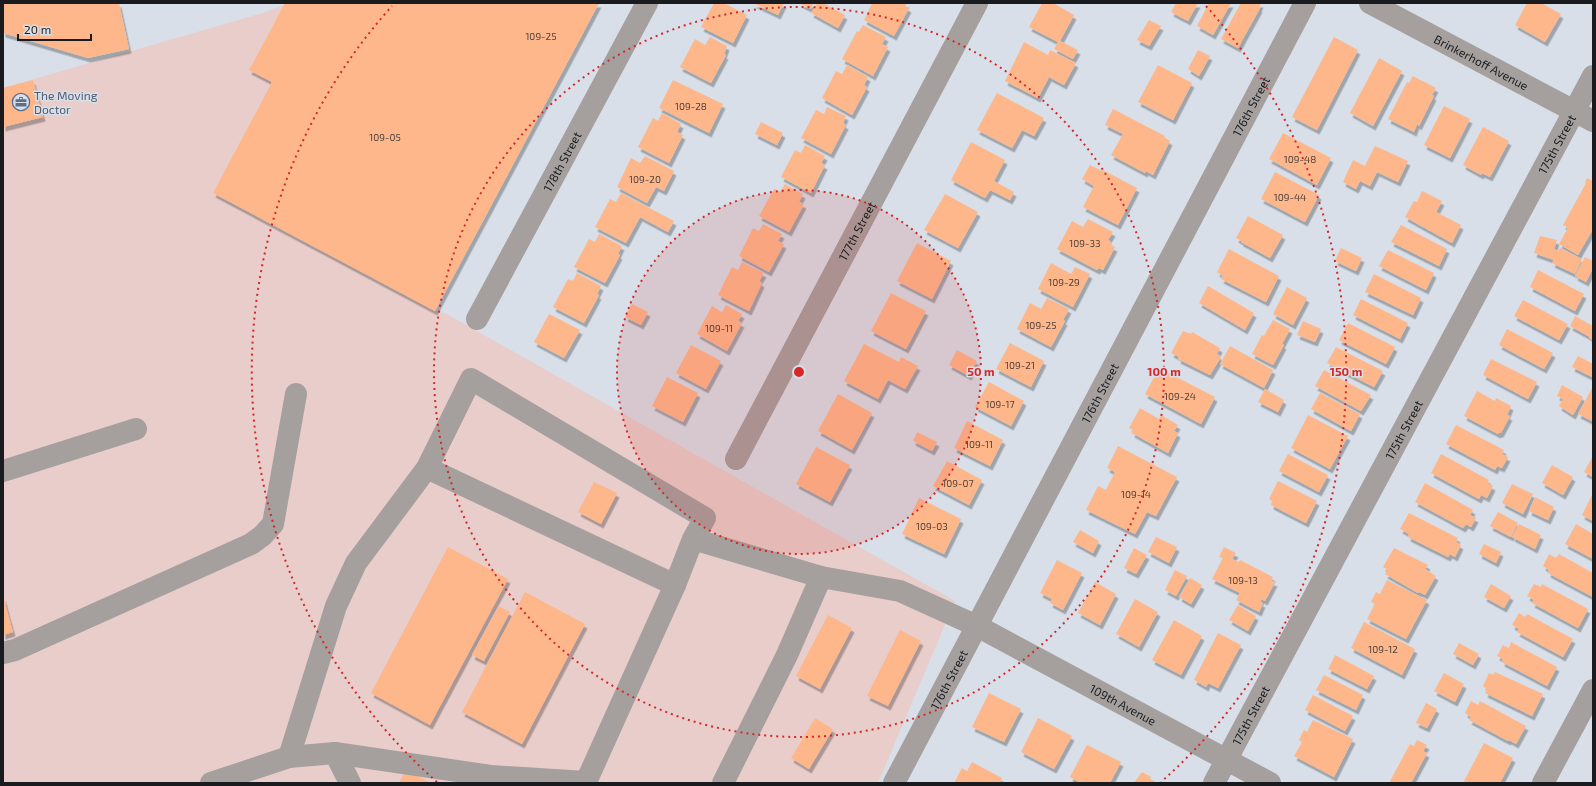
<svg xmlns="http://www.w3.org/2000/svg" width="1596" height="786" font-family="'Exo 2',sans-serif">
	<style>
		.industrial { fill: #e8cdca }
		.building { fill: #feb78b; filter: url(#shadow) }
		.lines { fill: none; stroke-linecap: round; stroke-linejoin: round }
		.minor { stroke: #a5a09e; stroke-width: 22 }
		.ring { fill: none; stroke: #d62828; stroke-width: 2; stroke-dasharray: 2 4 }
		.labels { text-anchor: middle; dominant-baseline: central; stroke-width: 3; stroke-linejoin: round; paint-order: stroke }
		.number-label { font-size: 10px; fill: #524239 }
		.street-label { font-size: 12px; fill: #191b1e; stroke: #d8dfe8 }
		.service-label { font-size: 12px; fill: #4e5e75; stroke: #d8dfe8; text-anchor: start }
		.centre { fill: #d62828; stroke: #d8dfe8; stroke-width: 2 }
		.ring-label { font-size: 12px; text-anchor: middle; font-weight: bold; fill: #d62828; stroke: #d8dfe8; stroke-width: 3; stroke-linejoin: round; paint-order: stroke }
	</style>
	<defs>
		<filter id="shadow"><feDropShadow dx="2.5" dy="4.5" stdDeviation="0" flood-color="#0004"/></filter>
	</defs>
	<rect width="100%" height="100%" fill="#d8dfe8"/>
	<!-- industrial -->
	<path class="industrial" d="M284 5 249 70 272 82 213 193 435 311 445 313 955 601 878 783H3V698L8 697 3 698V88L263 13Z"/>
	<!-- building -->
	<path class="building" d="M3 3H119L129 49 88 58 3 33Z
		M285 3H599L435 311 213 193 272 82 249 70Z
		M714 3H724L747 15 733 43 701 27Z
		M753 3H784L778 15Z
		M799 3H813L811 9Z
		M817 3H823L845 15 838 28 811 13Z
		M872 3H907L905 6 909 8 894 36 864 20Z
		M1042 3H1053L1074 15 1060 41 1078 50 1073 59 1054 49 1058 42 1029 27Z
		M1176 3H1198L1188 21 1171 12Z
		M1209 3H1231L1213 35 1197 26Z
		M1241 3H1261L1259 8H1260L1238 48 1221 39Z
		M1527 3H1541L1561 14 1545 42 1515 25Z
		M1149 20 1161 26 1149 46 1137 40Z
		M863 25 886 37 882 44 888 47 873 76 842 59 857 31 859 32Z
		M710 37 727 46 724 54 726 55 711 83 680 67 695 39 705 45Z
		M1334 37 1358 50 1317 130 1292 117Z
		M1024 42 1048 55 1050 50 1076 63 1064 85 1049 77 1038 98 1005 81Z
		M1198 50 1210 56 1199 76 1188 69Z
		M1379 58 1402 71 1373 126 1350 113Z
		M847 65 868 77 864 85 867 87 852 115 822 98 836 71 842 74Z
		M1158 65 1192 83 1173 120 1138 102Z
		M1413 76 1436 88 1432 95 1434 96 1419 126 1417 124 1414 132 1388 119 1407 82 1409 83Z
		M33 80 43 117 3 127V88Z
		M673 80 723 104 709 133 659 108Z
		M997 93 1044 118 1034 136 1022 130 1012 148 977 130Z
		M1444 106 1470 119 1450 158 1424 145Z
		M827 107 846 116 843 123 846 125 831 154 801 138 816 110 824 114Z
		M1113 109 1165 136 1164 137 1170 141 1153 175 1146 171 1145 173 1111 155 1123 134 1105 125Z
		M662 113 681 124 677 132 683 135 669 163 638 147 653 118 658 121Z
		M761 122 783 133 777 145 755 134Z
		M1483 127 1509 141 1490 177 1482 173 1481 175 1463 165Z
		M1283 133 1331 158 1317 185 1269 159Z
		M971 142 1005 160 994 181 1014 192 1010 200 990 190 985 198 951 180Z
		M805 145 825 156 821 163 825 165 811 193 781 177 795 150 801 153Z
		M1375 146 1408 161 1398 182 1377 172 1370 186 1360 181 1356 189 1343 182 1353 160 1365 166Z
		M645 156 674 171 664 191 656 187 647 203 617 187 631 158 640 163Z
		M1090 165 1102 171 1103 170 1137 188 1118 225 1083 207 1094 186 1082 179Z
		M1275 172 1319 195 1305 222 1261 199Z
		M1587 178 1593 181V229L1578 255 1559 244 1568 228 1563 225 1586 183 1585 182Z
		M785 184 803 194 799 202 804 204 789 232 759 216 774 189 780 192Z
		M1422 191 1442 201 1436 212 1461 225 1452 243 1405 217 1414 201 1417 202Z
		M621 193 674 221 668 232 640 217 626 243 595 227 610 199 616 202Z
		M945 194 978 212 958 248 924 230Z
		M1248 216 1283 235 1270 258 1241 242V241L1236 238Z
		M1088 219 1113 232 1108 240 1111 242 1110 245 1115 247 1103 270 1099 268 1097 270 1057 249 1072 221 1083 227Z
		M763 224 782 234 778 241 784 244 769 272 739 256 753 228 759 231Z
		M1401 225 1447 249 1439 266 1391 242Z
		M599 234 622 246 618 254 620 255 605 283 574 267 589 239 595 242Z
		M1540 236 1557 240 1554 249 1558 251 1560 248 1582 259 1575 274 1552 263 1554 260 1534 253Z
		M917 243 951 261 932 299 897 281Z
		M1341 248 1362 258 1356 271 1335 261Z
		M1229 249 1279 276 1266 302 1221 279 1223 276 1217 272Z
		M1388 250 1434 273 1426 290 1379 266Z
		M1585 257 1593 261V268L1586 282 1575 276Z
		M742 262 764 273 759 281 762 283 749 311 718 295 732 267 738 270Z
		M1051 263 1071 274 1075 267 1090 274 1073 307 1038 289Z
		M1538 270 1584 294 1575 311 1530 287Z
		M577 273 601 286 597 294 599 295 584 323 553 307 568 279 573 281Z
		M1374 274 1421 298 1413 315 1365 292Z
		M1208 286 1254 313 1245 330 1199 303Z
		M1287 287 1307 298 1293 325 1273 314Z
		M891 293 926 311 906 349 871 331Z
		M1047 298 1069 309 1063 320 1065 321 1051 347 1017 329 1030 303 1041 309Z
		M1361 299 1408 323 1400 339 1353 315Z
		M1523 300 1568 324 1559 340 1514 316Z
		M632 304 648 312 641 325 625 317Z
		M726 305 742 314 738 321 742 323 727 351 697 334 712 306 722 312Z
		M549 314 580 330 564 358 534 342Z
		M1575 316 1593 326V340L1589 338 1590 337 1570 326Z
		M1273 320 1290 329 1282 344 1284 345 1273 365 1252 354 1262 335 1264 336Z
		M1303 321 1321 329 1315 342 1297 335Z
		M1348 323 1395 347 1386 364 1339 340Z
		M1507 329 1553 353 1544 369 1499 345Z
		M1183 331 1191 334 1192 332 1220 348 1217 354 1221 357 1210 375 1178 359 1179 357 1171 353Z
		M1010 343 1044 361 1031 387 996 369Z
		M864 344 899 362 901 357 918 366 905 389 888 380 878 399 844 381Z
		M691 345 721 361 706 389 676 373Z
		M1230 346 1273 370 1264 388 1220 364Z
		M1336 347 1383 371 1374 387 1327 363Z
		M957 350 977 361 969 376 949 365Z
		M1578 356 1593 364 1592 377 1572 367Z
		M1491 359 1537 382 1528 399 1483 375Z
		M1159 368 1215 397 1201 424 1145 394Z
		M1324 370 1371 395 1361 411 1315 386Z
		M667 377 698 393 683 422 652 406Z
		M989 382 1024 401 1011 426 975 407Z
		M1562 385 1583 397 1573 415 1559 406 1563 399 1557 396Z
		M1592 388H1593L1592 421 1578 414Z
		M1265 389 1284 400 1278 412 1258 402Z
		M1477 391 1495 401 1496 398 1511 406 1507 415 1510 416 1501 433H1499L1498 434 1464 416Z
		M1320 393 1360 414 1351 431 1311 409Z
		M838 394 872 413 852 450 818 431Z
		M1140 408 1159 419 1161 415 1178 425 1174 431 1178 433 1168 453 1132 433 1133 430 1129 428Z
		M1308 415 1348 436 1330 469 1291 448Z
		M967 421 1003 440 990 466 954 448Z
		M1456 425 1504 450 1502 454 1508 457 1502 468 1497 466 1495 470 1446 444Z
		M917 432 937 442 932 451 913 441Z
		M1118 446 1177 477 1156 516 1147 512 1135 534 1086 510 1098 486 1106 490 1115 472 1107 468Z
		M816 447 850 465 830 502 796 484Z
		M1288 454 1328 475 1319 492 1279 471Z
		M1441 454 1489 480 1487 483 1493 486 1487 498 1481 495 1479 499 1431 473Z
		M1593 456V477L1584 472Z
		M947 461 982 480 969 505 933 486Z
		M1552 465 1573 477 1563 495 1542 483Z
		M1278 481 1317 501 1306 523 1271 505 1272 501 1269 499Z
		M594 482 617 493 601 524 578 512Z
		M1425 483 1473 510 1470 515 1476 518 1471 527 1466 524 1463 528 1415 502Z
		M1512 484 1533 494 1523 514 1502 503Z
		M1593 493V521L1582 515Z
		M1535 497 1554 507 1548 520 1529 511Z
		M919 498 961 519 944 554 902 534Z
		M1498 512 1518 523 1511 537 1490 526Z
		M1409 513 1458 538 1456 542 1461 545 1455 557 1450 554 1448 557 1408 537 1409 534 1400 529Z
		M1519 524 1541 535 1535 549 1512 537Z
		M1576 524 1593 534V559L1565 544Z
		M1080 530 1099 541 1093 553 1073 542Z
		M1156 537 1177 547 1169 563 1148 552Z
		M1484 544 1501 552 1496 563 1479 554Z
		M448 547 508 579 430 725 371 693Z
		M1224 547 1236 553 1232 559 1239 562 1240 560 1273 577 1271 581 1275 582 1265 601 1262 599 1260 602 1263 603 1259 612 1236 600 1240 593 1212 579 1223 558 1219 557Z
		M1134 548 1147 555 1136 574 1124 568Z
		M1394 548 1428 565 1425 569 1436 576 1425 595 1419 592 1418 593 1385 574 1388 570 1383 567Z
		M1549 554 1556 558 1559 554 1593 573V597L1548 573 1549 570 1543 566Z
		M1057 560 1082 573 1063 610 1050 603 1052 599 1040 593Z
		M1175 570 1187 576 1176 596 1165 590Z
		M1190 578 1202 585 1191 604 1179 597Z
		M1387 580 1427 600 1406 639 1367 619 1375 604 1371 602 1376 592 1380 594Z
		M1095 582 1116 594 1100 625 1078 613Z
		M1491 584 1511 596 1504 608 1484 597Z
		M1534 584 1541 587 1542 584 1588 609 1578 628 1532 603 1534 600 1527 596Z
		M525 592 585 624 522 744 462 712Z
		M3 596 13 632 3 635Z
		M1135 599 1158 612 1139 647 1116 634Z
		M1238 605 1256 616 1248 631 1229 620Z
		M499 606 510 612 484 661 472 655Z
		M1519 613 1525 617 1527 614 1573 639 1563 657 1517 632 1519 629 1512 625Z
		M828 615 852 628 820 689 796 676Z
		M1174 620 1202 636 1181 675 1152 660Z
		M1364 622 1415 649 1402 675 1351 648Z
		M900 630 921 641 888 706 867 696Z
		M1218 633 1241 645 1218 688 1208 683 1206 687 1194 680Z
		M1511 642 1557 667 1547 686 1502 662 1503 659 1497 656 1503 645 1509 648Z
		M1459 643 1479 654 1473 665 1453 654Z
		M1335 655 1374 676 1367 689 1328 669Z
		M1495 672 1543 694 1532 716 1485 693 1487 689 1483 686 1489 673 1493 675Z
		M1444 673 1464 684 1455 702 1434 691Z
		M1324 675 1363 695 1356 710 1316 690Z
		M989 693 1021 709 1004 742 972 727Z
		M1313 695 1353 716 1345 731 1305 710Z
		M1471 701 1478 705 1480 701 1526 726 1516 744 1509 740 1508 741 1469 720 1471 717 1465 713Z
		M1426 703 1437 709 1427 728 1416 723Z
		M815 718 833 729 809 769 791 758Z
		M1038 718 1072 736 1054 769 1021 752Z
		M1313 720 1353 739 1334 777 1294 756 1302 742 1299 740 1304 730 1307 732Z
		M1417 740 1427 745 1423 751 1427 753 1411 783H1389L1410 744 1414 746Z
		M1484 743 1513 758 1500 783H1463Z
		M1087 745 1121 762 1110 783H1081L1070 777Z
		M972 762 1002 778 1000 783H954L962 768 967 771Z
		M406 770 431 783H399Z
		M1142 772 1151 777 1150 779 1158 783H1134Z"/>
	<g class="lines">
		<!-- minor -->
		<g class="minor">
			<path id="s1" d="M1370 3 1593 121"/>
			<path id="s2" d="M477 319 647 3"/>
			<path id="s3" d="M736 459 977 3"/>
			<path d="M3 471 136 429"/>
			<path d="M675 585 427 468 471 379 705 518 693 539"/>
			<path d="M3 653 15 650 251 544 262 536 273 524 296 394"/>
			<path d="M335 753 350 783"/>
			<path d="M289 757 336 606 356 563 427 468"/>
			<path id="s4" d="M211 783 289 757 335 753 491 776 586 782 675 585 693 539 821 577 900 591 977 626 1270 783"/>
			<path d="M723 783 787 655 821 577"/>
			<path id="s5" d="M894 783 1305 3"/>
			<path id="s6" d="M1214 783 1593 76"/>
			<path d="M1543 783 1593 690"/>
		</g>
	</g>
	<!-- distance rings -->
	<circle cx="799" cy="372" r="182" fill="#d62828" fill-opacity=".12"/>
	<g class="ring">
		<circle cx="799" cy="372" r="182"/>
		<circle cx="799" cy="372" r="365"/>
		<path d="M437 782A547 547 0 0 1 392 6M1206 6A547 547 0 0 1 1161 782"/>
	</g>
	<!-- icons -->
	<defs>
		<symbol id="office-ring" viewBox="-11 -11 22 22"><circle r="9.5" fill="#d8dfe8" stroke="#5c6f8a" stroke-width="1.5"/><path d="M-6-3h4V-5.5h4V-3h4V5H-6ZM-1-4.5V-3h2v-1.5ZM-6 0V1H6V0Z" fill="#5c6f8a"/></symbol>
	</defs>
	<g fill-rule="evenodd">
		<use href="#office-ring" x="11" y="92" width="20" height="20"/>
	</g>
	<g class="labels">
		<!-- number labels -->
		<g class="number-label">
			<text x="541" y="36">109-25</text>
			<text x="691" y="106">109-28</text>
			<text x="385" y="137">109-05</text>
			<text x="1300" y="159">109-48</text>
			<text x="645" y="179">109-20</text>
			<text x="1290" y="197">109-44</text>
			<text x="1085" y="243">109-33</text>
			<text x="1064" y="282">109-29</text>
			<text x="1041" y="325">109-25</text>
			<text x="719" y="328">109-11</text>
			<text x="1020" y="365">109-21</text>
			<text x="1180" y="396">109-24</text>
			<text x="1000" y="404">109-17</text>
			<text x="979" y="444">109-11</text>
			<text x="958" y="483">109-07</text>
			<text x="1136" y="494">109-14</text>
			<text x="932" y="526">109-03</text>
			<text x="1243" y="580">109-13</text>
			<text x="1383" y="649">109-12</text>
		</g>
		<!-- street labels -->
		<g class="street-label">
			<text stroke="none"><textPath href="#s1" startOffset="126">Brinkerhoff Avenue</textPath></text>
			<text stroke="none"><textPath href="#s5" startOffset="765">176th Street</textPath></text>
			<text stroke="none"><textPath href="#s6" startOffset="725">175th Street</textPath></text>
			<text stroke="none"><textPath href="#s2" startOffset="179">178th Street</textPath></text>
			<text stroke="none"><textPath href="#s3" startOffset="258">177th Street</textPath></text>
			<text stroke="none"><textPath href="#s5" startOffset="441">176th Street</textPath></text>
			<text stroke="none"><textPath href="#s6" startOffset="401">175th Street</textPath></text>
			<text stroke="none"><textPath href="#s5" startOffset="117">176th Street</textPath></text>
			<text stroke="none"><textPath href="#s4" startOffset="1111">109th Avenue</textPath></text>
			<text stroke="none"><textPath href="#s6" startOffset="77">175th Street</textPath></text>
		</g>
		<!-- service labels -->
		<g class="service-label">
			<text x="34" y="95">The Moving<tspan x="34" dy="14">Doctor</tspan></text>
		</g>
	</g>
	<circle cx="799" cy="372" r="6" class="centre"/>
	<g class="ring-label">
		<text x="981" y="376">50 m</text>
		<text x="1164" y="376">100 m</text>
		<text x="1346" y="376">150 m</text>
	</g>
	<!-- border -->
	<rect width="1596" height="786" fill="none" stroke="#191b1e" stroke-width="8"/>
	<!-- scale -->
	<path d="M18 34v6h73v-6" fill="none" stroke="#191b1e" stroke-width="2"/>
	<text x="24" y="34" font-size="12" fill="#191b1e" stroke="#d8dfe8" stroke-width="3" paint-order="stroke">20 m</text>
</svg>
